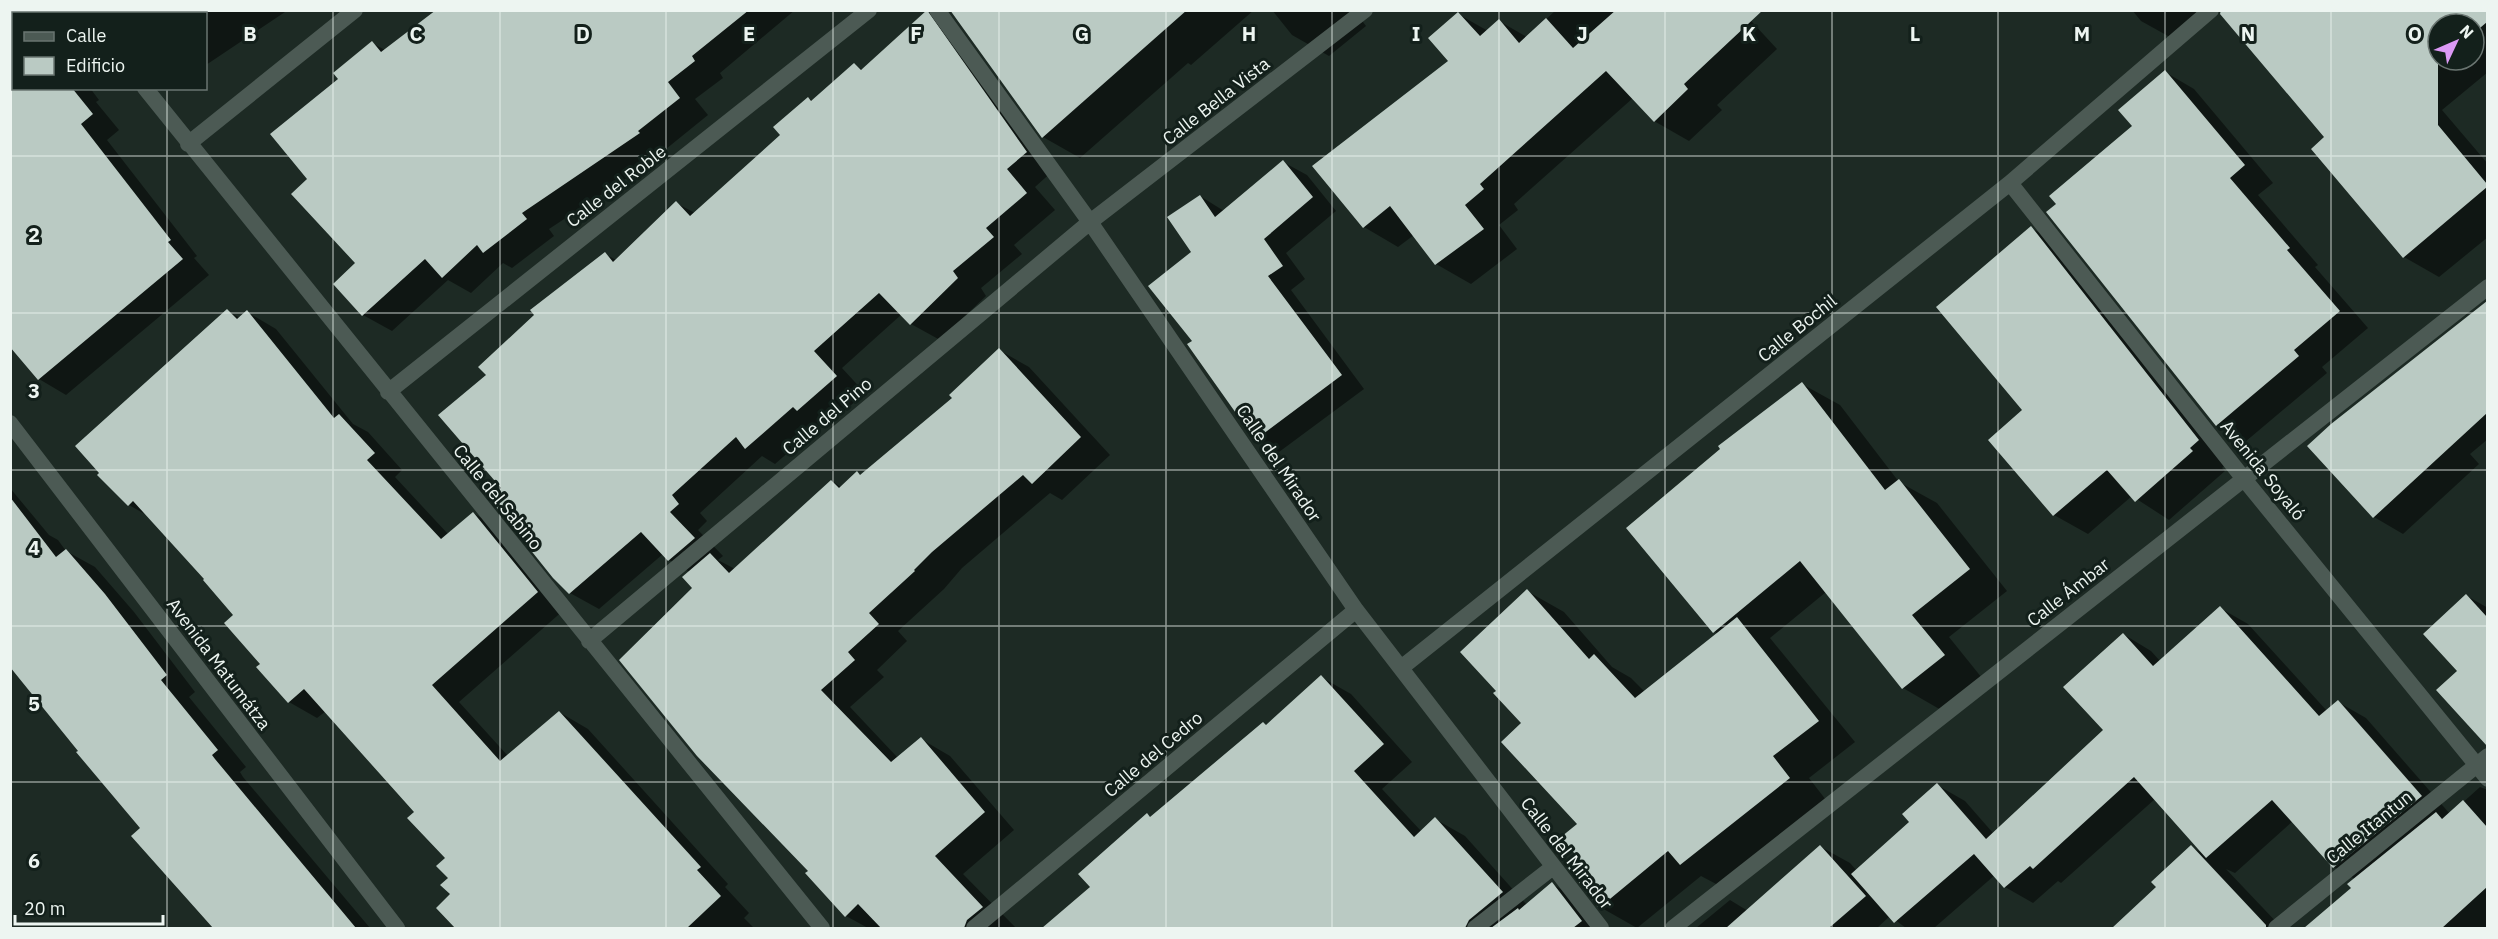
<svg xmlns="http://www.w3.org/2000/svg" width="2498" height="939" font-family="'IBM Plex Sans',sans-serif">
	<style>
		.shadow { fill: #0007; fill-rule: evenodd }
		.building { fill: #bacac3 }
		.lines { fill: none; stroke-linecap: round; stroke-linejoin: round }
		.minor { stroke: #4c5a54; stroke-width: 16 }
		.grid { fill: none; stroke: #edf5f1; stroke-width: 1.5; stroke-opacity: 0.55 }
		.labels { text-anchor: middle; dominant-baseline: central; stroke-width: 6; stroke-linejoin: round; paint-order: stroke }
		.street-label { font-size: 18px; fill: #edf5f1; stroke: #13201b }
		.grid-label { font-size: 20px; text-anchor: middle; font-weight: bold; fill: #edf5f1; stroke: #13201b; stroke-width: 6; stroke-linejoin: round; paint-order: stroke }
	</style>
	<rect width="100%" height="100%" fill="#1d2a24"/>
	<!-- shadow -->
	<path class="shadow" d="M10 10 42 12 14 14V88H90L99 100 96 102 119 130 107 140 197 256 194 258 209 275 66 395 39 379 10 345Z
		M122 10H288L206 65V14H124Z
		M438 10H795L720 73 723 78 695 99 708 115 645 166 549 229 554 236 512 268 503 263 471 293 448 280 392 331 363 315 357 263 309 179 340 79 372 43 385 50Z
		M952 10H1254L1191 65 1188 63 1080 158 1043 137Z
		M1272 10H1354L1366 26 1329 56 1292 35Z
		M1556 10H1741L1777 49 1717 105 1722 110 1689 141 1654 121 1633 98 1514 204 1518 210 1499 225 1517 249 1471 284 1436 264 1414 235 1398 247 1364 227 1451 62 1458 14 1488 31 1499 21 1527 37Z
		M2132 10H2211L2177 41 2141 21Z
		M2223 10H2488V72L2442 110 2488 164V237L2439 277 2404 257 2326 138ZM2438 24H2474V60H2438Z
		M927 11 956 28 1055 169 1035 187 1055 210 1014 245 1022 254 981 288 986 296 940 340 911 324 902 314 842 368 865 393 827 426 822 423 775 464 762 456 700 513 707 521 698 530 723 556 718 560 735 569 832 481 842 488 861 476 954 399 999 350 1029 367 1110 455 1062 500 1050 493 962 568 944 589 898 631 907 641 877 670 884 677 850 707 898 758 921 739 950 756 1014 830 963 874 1016 928H868L846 916 810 871 694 588 690 572 669 560 663 554 599 609 570 593 503 488 488 375 605 254 616 260 676 203 695 213 782 135 808 98 813 101 855 65 863 70Z
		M2165 72 2194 89 2273 183 2258 195 2318 265 2315 267 2368 328 2322 367 2327 373 2245 442 2217 425 2134 127Z
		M1283 162 1307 175 1336 211 1286 253 1305 279 1291 290 1364 389 1279 452 1256 438 1194 341 1193 252 1200 196 1224 211Z
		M2031 228 2064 247 2232 459 2222 468 2225 471 2169 520 2132 496 2088 534 2054 515 2024 410Z
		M2488 303V439L2470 454 2479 464 2403 534 2374 517 2309 446 2332 425Z
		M227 311 240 318 247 312 276 329 353 424 368 432 402 470 395 477 448 534 473 513 502 530 565 609 459 702 508 756 559 712 588 729 728 884 725 887 749 913 744 918 754 928H457L438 908 452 894 447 858 417 812 326 711 317 718 289 702 262 664 235 615 206 579 150 517 129 505Z
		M1802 384 1840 405 1899 482 1937 503 2007 591 1949 637 1982 678 1941 710 1903 688 1826 592 1770 638 1855 742 1809 778 1826 800 1718 885 1701 876 1637 928 1600 907 1581 859 1579 824 1523 723 1527 591 1564 612 1612 667 1631 678 1645 692 1718 634 1714 631Z
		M10 488 49 535 58 540 66 551 95 567 134 612 195 692 189 697 246 767 240 772 243 777 370 928H215L133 836 142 828 10 667Z
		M2467 596 2488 608V745L2438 690 2460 671Z
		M2220 608 2248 624 2327 711 2338 702 2366 718 2450 814 2480 787 2488 790V928H2307L2353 888 2355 879 2334 867 2293 821 2235 873 2226 869 2282 928H2123L2191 847 2204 854 2155 799 2061 883 2058 881 2033 903 2005 887 1995 875 1934 928H1906L1890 916 1877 928H1696L1730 900 1748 911 1821 847 1850 863 1857 871 1911 822 1937 785 1965 801 1993 833 2105 730 2123 634 2151 651 2160 661Z
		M1321 677 1351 694 1412 762 1382 789 1421 831 1435 819 1465 836 1527 905 1552 884 1582 901 1603 928H1045L1092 887 1147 815 1152 818 1267 726Z"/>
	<!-- building -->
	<path class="building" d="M436 10H749L692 56 695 61 668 82 680 98 638 131 640 133 522 213 527 219 483 253 477 245 442 278 425 259 362 316 333 284 355 263 291 194 307 179 270 134 338 79 333 73 372 41 381 52Z
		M927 10 1027 152 1007 169 1027 193 986 228 994 237 953 271 958 278 910 325 879 293 814 351 837 376 797 411 793 407 745 449 736 437 672 495 679 504 670 512 695 538 668 561 641 532 569 594 553 578 489 498 501 488 438 415 486 375 478 367 534 315 530 310 605 252 613 262 676 201 690 216 780 135 773 127 808 97 811 101 854 63 861 70Z
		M950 10H1187L1042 138Z
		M1616 10H1763L1684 84 1688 89 1654 122 1606 71 1480 184 1484 189 1465 205 1484 229 1435 265 1390 206 1363 228 1312 166 1448 61 1428 38 1458 12 1480 36 1499 19 1519 43 1546 18 1573 48Z
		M2221 10H2487V22L2474 33V24H2438V60H2442L2438 64V125L2487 184V187L2403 258 2311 149 2324 137 2220 14Z
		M2165 70 2245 165 2230 178 2290 248 2287 250 2340 311 2294 350 2299 356 2216 426 2046 212 2056 204 2049 196 2132 126 2118 110Z
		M10 88H72L93 114 81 124 171 240 168 242 183 259 38 380 10 347Z
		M1283 160 1313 197 1264 239 1283 266 1268 276 1342 375 1255 440 1187 344 1192 341 1148 286 1191 252 1167 217 1200 195 1215 217Z
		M2031 226 2199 440 2190 448 2193 451 2135 502 2107 470 2053 516 1988 440 2022 410 1936 307Z
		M2487 301V413L2373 518 2307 446 2331 424Z
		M227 309 237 319 247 310 334 418 339 414 375 453 367 460 441 539 473 512 538 592 432 685 500 761 559 711 701 867 697 870 721 896 687 928H455L436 908 450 894 440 885 448 878 436 866 445 858 407 818 414 812 304 689 288 703 256 667 260 664 224 623 233 615 203 580 204 579 133 501 128 506 97 475 99 473 75 446Z
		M999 348 1081 437 1032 484 1023 475 932 552 914 570 915 571 869 613 879 624 848 652 855 660 821 690 891 762 921 737 985 812 935 856 983 907 967 920 964 928H881L858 904 845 917 805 873 808 871 697 756 619 660 692 588 682 577 710 553 729 573 831 480 839 488 857 471 860 475 952 398 949 395Z
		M1802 382 1885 490 1899 479 1970 569 1912 615 1945 655 1902 689 1800 561 1713 633 1626 528 1720 449 1718 446Z
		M10 497 56 557 66 549 105 594 167 675 161 680 218 750 212 755 215 759 356 928H213L131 836 140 828 76 752 78 751 10 667Z
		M1527 589 1589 659 1594 654 1635 698 1737 617 1819 721 1773 756 1790 778 1680 865 1668 851 1599 908 1568 868 1579 859 1561 837 1577 824 1501 742 1521 723 1493 693 1496 691 1460 652Z
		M2466 594 2487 617V746L2436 690 2457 671 2423 634Z
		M2220 606 2319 716 2338 700 2422 796 2333 868 2272 800 2206 858 2134 777 2033 869 2030 866 2004 888 1974 854 1894 923 1851 874 1909 822 1902 814 1937 783 1986 839 2103 730 2063 687 2123 633 2153 666Z
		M1321 675 1384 744 1354 771 1414 837 1435 817 1503 892 1469 920 1465 928H1042L1090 887 1078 874 1147 813 1150 817 1263 722 1266 725Z
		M2463 800 2487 827V887L2442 928H2304L2351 888 2347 884 2436 812 2442 819Z
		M1820 845 1866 896 1829 928H1726Z
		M2191 845 2266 925V928H2112L2156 887 2151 882Z
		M1552 882 1582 921 1573 928H1491L1518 908 1519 910Z"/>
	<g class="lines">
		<!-- minor -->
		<path class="minor" d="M85 10 87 14
			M937 10 1090 222 1356 610 1601 928
			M145 88 822 928
			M188 144 355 10
			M2010 183 2244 479 2488 779
			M388 392 869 10
			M10 423 397 928
			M589 641 1090 222 1365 10
			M1401 668 2010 183 2211 10
			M974 928 1356 610
			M1475 928 1553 867
			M1673 928 2488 287
			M2276 928 2488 756"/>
	</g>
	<!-- grid -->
	<path class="grid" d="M167 10V14M333 10V928M500 10V928M666 10V928M833 10V928M999 10V928M1166 10V928M1332 10V928M1499 10V928M1665 10V928M1832 10V928M1998 10V928M2165 10V928M2331 10V928M167 88V928M10 156H2488M10 313H2488M10 470H2488M10 626H2488M10 782H2488"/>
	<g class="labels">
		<!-- street labels -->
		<g class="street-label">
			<text transform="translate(1216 101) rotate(-38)">Calle Bella Vista</text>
			<text transform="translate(616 186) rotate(-38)">Calle del Roble</text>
			<text transform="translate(1797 328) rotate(-39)">Calle Bochil</text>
			<text transform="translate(827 416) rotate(-40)">Calle del Pino</text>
			<text transform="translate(1279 463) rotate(56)">Calle del Mirador</text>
			<text transform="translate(2263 470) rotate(51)">Avenida Soyaló</text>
			<text transform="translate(498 497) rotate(51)">Calle del Sabino</text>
			<text transform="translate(2068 592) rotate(-38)">Calle Ámbar</text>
			<text transform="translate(219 664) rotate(53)">Avenida Matumátza</text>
			<text transform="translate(1153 754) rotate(-40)">Calle del Cedro</text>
			<text transform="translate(2369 827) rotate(-39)">Calle Itantun</text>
			<text transform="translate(1567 853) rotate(52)">Calle del Mirador</text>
		</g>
	</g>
	<g class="grid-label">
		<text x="250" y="41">B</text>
		<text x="416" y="41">C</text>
		<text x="583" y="41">D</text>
		<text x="749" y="41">E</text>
		<text x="916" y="41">F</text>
		<text x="1082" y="41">G</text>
		<text x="1249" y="41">H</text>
		<text x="1416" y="41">I</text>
		<text x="1582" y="41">J</text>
		<text x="1749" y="41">K</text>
		<text x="1915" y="41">L</text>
		<text x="2082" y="41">M</text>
		<text x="2248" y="41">N</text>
		<text x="2415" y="41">O</text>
		<text x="34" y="242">2</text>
		<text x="34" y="398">3</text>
		<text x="34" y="555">4</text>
		<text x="34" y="711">5</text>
		<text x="34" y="868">6</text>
	</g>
	<!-- border -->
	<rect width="2498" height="939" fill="none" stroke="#edf5f1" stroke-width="24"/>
	<!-- legend -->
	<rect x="12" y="12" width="195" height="78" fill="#13201b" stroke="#6a7571" stroke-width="1.5"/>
	<rect x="24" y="32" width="30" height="9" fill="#4c5a54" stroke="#6a7571" stroke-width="1.5"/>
	<text x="66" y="42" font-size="18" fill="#edf5f1">Calle</text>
	<rect x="24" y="57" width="30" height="18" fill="#bacac3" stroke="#6a7571" stroke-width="1.5"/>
	<text x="66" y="72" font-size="18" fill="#edf5f1">Edificio</text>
	<!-- north arrow -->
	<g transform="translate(2456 42) rotate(46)"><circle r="28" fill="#13201b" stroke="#6a7571" stroke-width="1.5"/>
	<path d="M0-4.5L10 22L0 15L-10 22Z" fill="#dc99f5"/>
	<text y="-9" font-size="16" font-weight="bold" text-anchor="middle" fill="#edf5f1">N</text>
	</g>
	<!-- scale -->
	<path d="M15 915v9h148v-9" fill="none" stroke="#edf5f1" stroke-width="3"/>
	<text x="24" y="915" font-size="18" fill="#edf5f1" stroke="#13201b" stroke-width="4.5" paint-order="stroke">20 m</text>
</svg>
